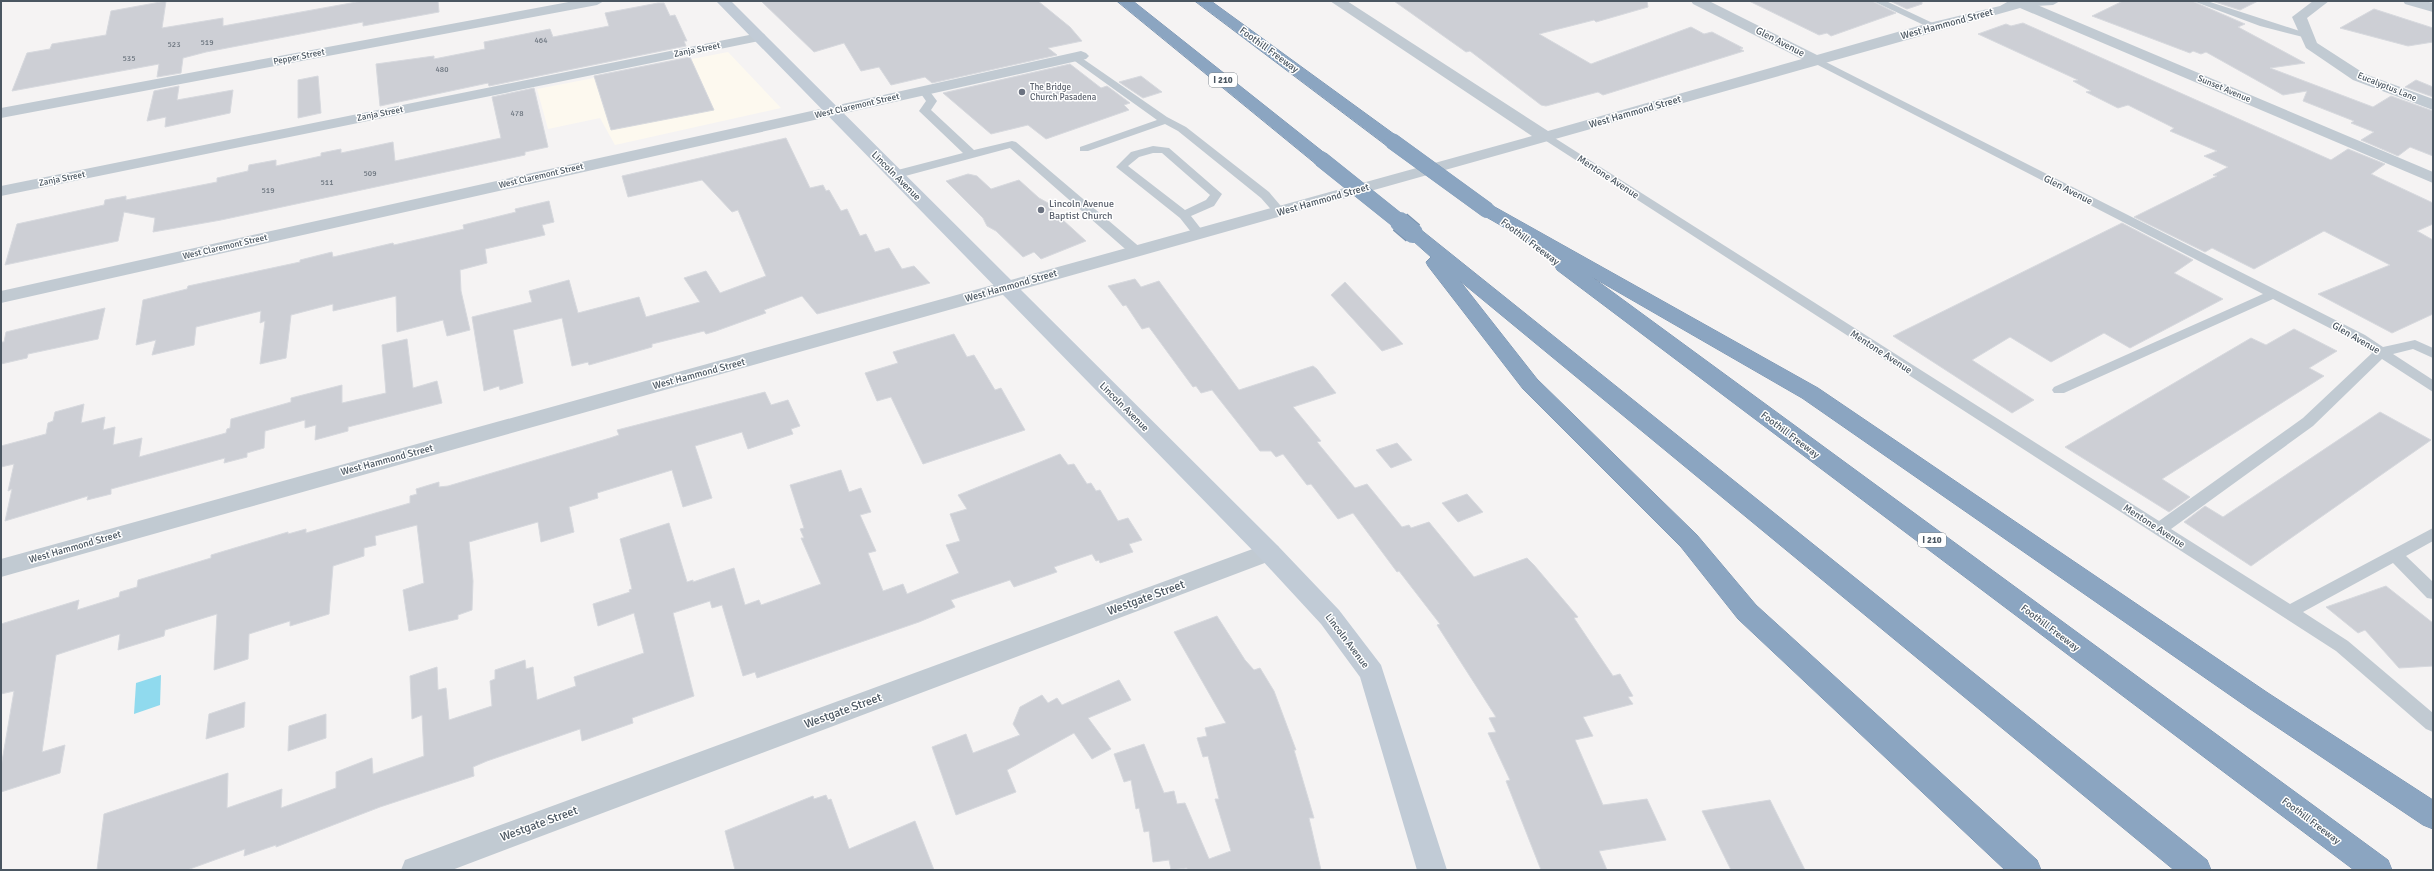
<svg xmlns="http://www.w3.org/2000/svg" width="2434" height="871" font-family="Signika,sans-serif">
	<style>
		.commercial { fill: #fdf9ef }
		.water { fill: #90daee }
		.building { fill: #cdcfd5; stroke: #d7d9de }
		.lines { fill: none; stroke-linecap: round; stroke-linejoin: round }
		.motorway-casing { stroke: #7690ad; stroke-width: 1 }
		.service { fill: #c1cad2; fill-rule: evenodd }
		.minor { fill: #c1cad2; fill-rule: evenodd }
		.tertiary { fill: #c1cad2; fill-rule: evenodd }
		.secondary { fill: #c1cbd6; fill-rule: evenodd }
		.motorway { fill: #8ba5c1; fill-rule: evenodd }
		.motorway-bridge-far1-casing { stroke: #7690ad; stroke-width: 16; stroke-linecap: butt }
		.motorway-bridge-casing { stroke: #7690ad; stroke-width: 22; stroke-linecap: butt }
		.motorway-bridge-far1 { stroke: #8ba5c1; stroke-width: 16 }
		.motorway-bridge { stroke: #8ba5c1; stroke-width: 20 }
		.worship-dot { fill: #6b7280; stroke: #fff; stroke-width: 1.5 }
		.labels { text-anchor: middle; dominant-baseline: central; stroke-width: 3; stroke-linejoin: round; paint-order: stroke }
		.number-label { font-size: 8px; fill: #6b747e }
		.far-street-label { font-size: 9px; fill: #4a5661; stroke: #fff }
		.shield { fill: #fff; stroke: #808990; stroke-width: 1 }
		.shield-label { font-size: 9px; font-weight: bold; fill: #4a5661 }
		.far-worship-label { font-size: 9px; fill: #5b616d; stroke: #fff; text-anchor: start }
		.street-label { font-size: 10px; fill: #4a5661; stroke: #fff }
		.worship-label { font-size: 10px; fill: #5b616d; stroke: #fff; text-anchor: start }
		.near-street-label { font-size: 12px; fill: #4a5661; stroke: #fff }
	</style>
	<rect width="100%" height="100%" fill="#f5f3f3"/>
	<!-- commercial -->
	<path class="commercial" d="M728 52 781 108 615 145 600 118 548 129 537 89Z"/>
	<!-- water -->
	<path class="water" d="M161 675 160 705 134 714 136 683Z"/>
	<!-- building -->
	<path class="building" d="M166 1 162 28 223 18V26L362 1H438L439 12 363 26V22L206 52 183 58 181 73 157 77 159 64 12 91 27 53 50 49 52 44 106 35 111 11Z
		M761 1H1038L1070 27 1082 41 1048 48 1057 55 932 83 925 77 891 85 879 67 861 71 844 43 814 52Z
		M1394 1H1647L1648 7 1596 22 1594 20 1539 34 1591 64 1691 27 1704 34 1712 32 1743 48 1740 49 1744 51 1603 95 1598 92 1546 106 1541 105 1470 51 1466 52Z
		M1749 1H1872L1896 13 1831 36 1827 33 1819 35Z
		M1890 1H1922V4L1907 9Z
		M2123 1H2192L2245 24 2238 27 2305 63 2270 68 2373 107 2391 96 2433 111V156L2410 147 2398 156 2361 140 2374 132 2351 123 2354 121 2303 101 2307 91 2283 95 2206 52 2201 54 2193 51 2190 53 2092 16Z
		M2212 1H2258L2240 10Z
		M658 3H664L670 16 675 15 687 41H684L686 46 489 86 488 83 380 106 376 64 434 56V59L485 49 484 42 550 29 553 37 609 26 605 13Z
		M2374 9 2433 28V42L2408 46 2340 28Z
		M2023 23 2331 160 2348 149 2385 164 2371 174 2433 203V224L2417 231 2433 240V314L2392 333 2318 294 2390 265 2324 231 2254 269 2212 248 2205 252 2134 217 2217 176 2213 175 2228 167 2204 156 2217 151 2170 131 2174 128 2128 105 2118 108 2086 92 2091 91 2073 81 2078 80 1978 34 2006 24 2011 26Z
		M690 57 714 110 611 130 594 76Z
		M1070 64 1101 88 1107 86 1130 103 1124 105 1129 110 1046 139 1028 125 991 134 943 93Z
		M318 76 321 113 298 118V80Z
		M1141 76 1162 92 1143 98 1119 82Z
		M2416 80 2433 87V97L2405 87Z
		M179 86 177 100 233 90 230 113 165 127 166 117 147 121 154 91Z
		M534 88 548 147 525 152V155L221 220 153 232 155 218 124 212 118 241 5 265 17 224 104 205 105 200 126 196V200L217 182V178L248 171 249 165 276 160V166L321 156V153L341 149V153L393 142 395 161 501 138 492 97Z
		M786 138 810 188 823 185 826 191 829 190 841 211 847 209 860 236 866 234 875 252 889 248 902 269 914 266 930 283 817 314 802 296 764 310 766 313 716 331 706 334 704 331 652 344V347L589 365 588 362 572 366 562 318 513 330 523 383 500 390 499 386 484 391 472 317 532 302 529 291 569 280 578 313 639 297 646 317 700 302 684 278 706 271 720 293 766 276 738 210 732 212 702 180 628 197 622 176Z
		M968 174 977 176 991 189 1019 180 1039 198 1048 203 1052 210 1086 241 1041 259 1034 252 1023 257 996 231 987 226 983 218 946 181Z
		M549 201 554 222 542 225 545 235 485 249 487 263 460 270 461 291 470 330 447 336 443 320 397 332 396 296 333 311V304L291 315 286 358 260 364 265 321 260 323 261 311 196 327 194 345 152 355 156 340 136 345 143 300 187 289 188 286 300 262V260L332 252 333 257 393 243 394 245 464 229 463 225 516 212 515 209Z
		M2122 223 2193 260 2174 273 2223 299 2130 348 2104 333 2051 362 2010 337 1972 360 2034 400 2012 413 1893 336Z
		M1135 279 1141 287 1159 281 1239 390 1313 366 1317 369 1336 393 1293 407 1321 441 1317 442 1355 488 1367 484 1402 527 1409 525 1411 528 1429 522 1474 577 1527 558 1534 565 1578 617 1574 618 1613 676 1620 674 1633 696 1628 697 1633 704 1583 717 1593 736 1575 740 1603 805 1647 799 1666 840 1599 851 1607 870H1541L1506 781 1510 780 1488 733 1496 732 1489 718 1496 717 1437 625 1440 624 1399 571 1397 572 1353 513 1338 519 1311 484 1307 485 1283 454 1276 457 1271 451H1260L1212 390 1201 393 1196 386 1193 387 1149 327 1142 329 1126 305 1123 306 1108 286Z
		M1345 282 1403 344 1382 351 1331 295Z
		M105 308 98 339 28 354 27 358 1 364V342H4L6 332Z
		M2294 329 2337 351 2309 368 2324 376 2162 479 2190 497 2169 512 2065 447 2251 338 2266 345Z
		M954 334 967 357 974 355 995 390 1001 388 1025 430 923 464 891 397 877 401 865 373 898 363 893 352Z
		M407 339 413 388 437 381 442 403 348 427V431L315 440 316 425 305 428V420L265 431 264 448 247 453V457L224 463 225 458 111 489V494L87 500 88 496 5 521 12 489 8 491 14 464 1 467V446L46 434 48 423 53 421 55 412 84 404 81 423 105 417 103 430 115 427 113 445 142 438 139 457 226 433 227 429 230 428 231 419 291 402V398L342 385V403L386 393 382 345Z
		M765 392 771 405 788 400 800 426 791 429 793 434 748 449 742 432 695 446 712 498 683 507 672 470 597 493 598 498 569 507 574 532 541 542 538 522 469 542 473 581 472 610 458 615V619L409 631 403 590 424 583 417 525 375 536 376 545 364 548V556L333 566 329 614 290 626V621L249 634 248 659 214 670 217 614 165 630 164 636 118 650 120 634 56 655 42 752 65 745 60 773 1 792V767L14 691 1 694V624L79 600 77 610 119 597 120 592 137 587 138 580 211 558V555L288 532V534L306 529V533L410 503V496L417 494 416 489 439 482V487L448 486 610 438 619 435 617 430Z
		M2380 412 2431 440 2251 566 2184 522 2205 506 2223 517Z
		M1397 443 1412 460 1391 468 1376 450Z
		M1060 454 1068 465 1074 464 1087 484 1091 483 1096 491 1100 490 1118 521 1128 518 1142 540 1129 544 1133 552 1100 563 1099 560 1096 561 1092 554 1054 567 1057 572 1014 587 1010 580 951 600 955 607 919 622 757 678 755 672 743 676 722 605 712 608 710 601 673 613 694 696 632 718 633 723 582 741 580 729 487 761 473 767 474 776 380 807 276 847V845L244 856 245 849 187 870H97L104 814 228 773 227 808 282 789 281 808 336 788V772L372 758 373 774 424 756 422 715 412 719 410 676 437 667 438 690 446 688 449 720 492 706 490 681 495 679V670L525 660 526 669 533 667 537 700 576 686 574 677 644 653 634 613 598 626 593 604 630 592 629 590 632 589 620 539 669 523 687 582 693 580V582L734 568 745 605 759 600 761 605 821 584 801 538H804L800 529 804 528 790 485 841 470 849 492 861 488 871 512 860 515 876 551 868 553 883 591 903 584 907 594 959 573 946 545 960 541 950 514 967 509 958 495Z
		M1467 494 1483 512 1458 522 1442 503Z
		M2386 586 2433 623V666L2399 668 2365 630 2358 633 2326 607Z
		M1217 616 1245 660 1254 670 1260 668 1274 691 1296 750H1294L1314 818H1309L1321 870H1187V868L1171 870 1169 860 1153 862 1149 831 1144 832 1139 808 1136 809 1131 780 1124 782 1114 754 1144 744 1164 793 1174 791 1177 804 1185 803 1209 859 1231 851 1215 799H1219L1208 756 1203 757 1197 738 1207 736 1205 728 1226 723 1174 632Z
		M1119 680 1131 700 1088 718 1111 749 1092 759 1074 733 1007 770 1016 792 956 815 932 747 966 734 973 753 1020 735 1013 724 1020 707 1042 695 1048 703 1057 698 1062 705Z
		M245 702 244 727 206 739 209 714Z
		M326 714V738L288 751 289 726Z
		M826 795 828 800 831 799 849 849 915 821 934 870H735L725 831 813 796 814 799Z
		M1770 800 1805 870H1731L1702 811Z"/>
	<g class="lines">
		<defs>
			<path id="motorway" d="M1117 1H1133L1327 155 1330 159 1327 163H1315Z
				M1195 1H1211L1398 137 1400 141 1398 145H1386Z
				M1487 205 1493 206 1818 388 2268 693 2433 800V829L2423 825 2250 709 1802 398 1592 277 2388 860 2392 870H2354L1557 270 1555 266 1557 262 1563 261 1481 214 1478 210 1481 206Z
				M1413 227 1420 229 2207 860 2211 870H2174L1460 281 1537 379 1697 535 1756 605 2037 860 2041 870H2005L1738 619 1681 547 1523 389 1428 266 1426 262 1431 257 1404 233 1406 229Z"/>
		</defs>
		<!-- motorway casing -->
		<use href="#motorway" class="motorway-casing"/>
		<!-- service -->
		<path class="service" d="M1873 1H1886L1939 26 1934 29 1930 28Z
			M2193 1H2207L2312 35 2307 38 2260 26Z
			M1076 54 1167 117 1186 127 1269 192 1286 212 1284 215H1276L1261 198 1178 131 1165 124 1088 151H1080V147L1157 120 1072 59V55Z
			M1816 57 2365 335 2383 347 2415 340 2433 348V358L2413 349 2393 354 2433 380V392L2382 359 2313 426 2171 529 2290 604 2433 528V541L2406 556 2433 582V599L2427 598 2393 563 2303 612 2348 641 2433 713V732L2426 729 2336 651 1540 137 1542 135H1550L2159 521 2303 418 2372 353 2355 341 2273 299 2064 393H2054L2052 390 2054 387 2263 294 1812 62 1811 60Z
			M924 88 928 89 937 101 931 110 974 150 1012 141 1016 142 1142 249 1143 252 1142 255H1132L1010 148 894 179 890 178 888 175 890 172 963 153 919 111 926 101 919 91Z
			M1153 146 1169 148 1222 194 1214 206 1191 216 1205 234 1203 237H1195L1180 218 1116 167 1131 152ZM1153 153H1162L1210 195 1206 200 1185 210 1128 166 1139 157Z"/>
		<!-- minor -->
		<path class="minor" d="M574 1H604L597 5 1 118V108Z
			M1330 1H1347L1548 131 1802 59 1693 4 1691 1H1709L1817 55 1929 23 2000 6 2009 1H2028L2433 172V183L2020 8 1 577V559L1532 136Z
			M2313 1H2329L2307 18 2317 43 2365 74 2433 99V110L2353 80 2306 48 2292 17Z
			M2403 1H2425L2433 3V12L2405 4Z
			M759 33 764 34 766 37 764 40 1 196V186Z
			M1081 51 1086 53 1089 56 1086 59 1 303V291Z
			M1269 543 1278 546 1281 552 1278 558 452 870H401L405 860 416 856Z"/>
		<!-- tertiary -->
		<path class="tertiary" d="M2014 1H2060L2053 5 2020 7 2015 6Z"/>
		<!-- secondary -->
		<path class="secondary" d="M716 1H731L1278 546 1339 610 1381 665 1447 870H1417L1360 677 1321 624 1260 558Z"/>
		<!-- motorway -->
		<use href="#motorway" class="motorway"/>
		<defs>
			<path id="motorway-bridge-far1" d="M1392 141 1487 210
				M1321 159 1401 223"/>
			<path id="motorway-bridge" d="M1400 222 1413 233"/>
		</defs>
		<!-- motorway-bridge-far1 casing -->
		<use href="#motorway-bridge-far1" class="motorway-bridge-far1-casing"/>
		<!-- motorway-bridge casing -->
		<use href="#motorway-bridge" class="motorway-bridge-casing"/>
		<!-- motorway-bridge-far1 -->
		<use href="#motorway-bridge-far1" class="motorway-bridge-far1"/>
		<!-- motorway-bridge -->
		<use href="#motorway-bridge" class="motorway-bridge"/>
	</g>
	<!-- markers -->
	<g class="worship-dot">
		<circle cx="1022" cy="92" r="4"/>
		<circle cx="1041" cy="210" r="4"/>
	</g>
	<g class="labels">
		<!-- number labels -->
		<g class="number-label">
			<text x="541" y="40">464</text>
			<text x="207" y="42">519</text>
			<text x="174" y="44">523</text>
			<text x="129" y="58">535</text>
			<text x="442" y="69">480</text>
			<text x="517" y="113">478</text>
			<text x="370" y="173">509</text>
			<text x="327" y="182">511</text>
			<text x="268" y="190">519</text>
		</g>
		<!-- far-street labels -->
		<g class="far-street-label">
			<text transform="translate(697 50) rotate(-11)">Zanja Street</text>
			<text transform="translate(299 57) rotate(-11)">Pepper Street</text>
			<text transform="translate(2387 87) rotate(22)">Eucalyptus Lane</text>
			<text transform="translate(2224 89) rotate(23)">Sunset Avenue</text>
			<text transform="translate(857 106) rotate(-13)">West Claremont Street</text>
			<text transform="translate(380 114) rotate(-11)">Zanja Street</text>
			<text transform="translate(541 176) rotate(-13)">West Claremont Street</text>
			<text transform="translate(62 179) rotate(-11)">Zanja Street</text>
			<text transform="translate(225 247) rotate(-13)">West Claremont Street</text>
		</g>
		<!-- shield labels -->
		<g class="shield">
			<rect x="1209" y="73" width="28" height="14" rx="3"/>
			<rect x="1918" y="533" width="28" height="14" rx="3"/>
		</g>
		<g class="shield-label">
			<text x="1223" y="80">I 210</text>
			<text x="1932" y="540">I 210</text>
		</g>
		<!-- far-worship labels -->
		<g class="far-worship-label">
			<text x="1030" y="87">The Bridge<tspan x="1030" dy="10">Church Pasadena</tspan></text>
		</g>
		<!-- street labels -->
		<g class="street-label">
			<text transform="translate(1947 24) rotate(-15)">West Hammond Street</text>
			<text transform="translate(1780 42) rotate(27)">Glen Avenue</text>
			<text transform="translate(1269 50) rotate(36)">Foothill Freeway</text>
			<text transform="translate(1635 112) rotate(-16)">West Hammond Street</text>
			<text transform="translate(896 176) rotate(45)">Lincoln Avenue</text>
			<text transform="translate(1608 177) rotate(33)">Mentone Avenue</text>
			<text transform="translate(2068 190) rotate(27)">Glen Avenue</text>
			<text transform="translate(1323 200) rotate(-16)">West Hammond Street</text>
			<text transform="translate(1530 242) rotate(37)">Foothill Freeway</text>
			<text transform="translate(1011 286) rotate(-16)">West Hammond Street</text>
			<text transform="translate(2356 338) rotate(30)">Glen Avenue</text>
			<text transform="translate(1881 352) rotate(33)">Mentone Avenue</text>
			<text transform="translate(699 374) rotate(-15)">West Hammond Street</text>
			<text transform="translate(1124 407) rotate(45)">Lincoln Avenue</text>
			<text transform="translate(1790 435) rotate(37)">Foothill Freeway</text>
			<text transform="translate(387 460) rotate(-15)">West Hammond Street</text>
			<text transform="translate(2154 526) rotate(33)">Mentone Avenue</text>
			<text transform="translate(75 547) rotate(-16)">West Hammond Street</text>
			<text transform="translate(2050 628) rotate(37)">Foothill Freeway</text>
			<text transform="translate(1347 641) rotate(53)">Lincoln Avenue</text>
			<text transform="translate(2311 821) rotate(37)">Foothill Freeway</text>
		</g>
		<!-- worship labels -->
		<g class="worship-label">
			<text x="1049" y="204">Lincoln Avenue<tspan x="1049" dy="12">Baptist Church</tspan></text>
		</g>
		<!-- near-street labels -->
		<g class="near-street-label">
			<text transform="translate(1146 598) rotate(-20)">Westgate Street</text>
			<text transform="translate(843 711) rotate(-20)">Westgate Street</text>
			<text transform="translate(539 824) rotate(-20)">Westgate Street</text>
		</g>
	</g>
	<!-- border -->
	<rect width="2434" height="871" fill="none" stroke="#4a5661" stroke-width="4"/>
</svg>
